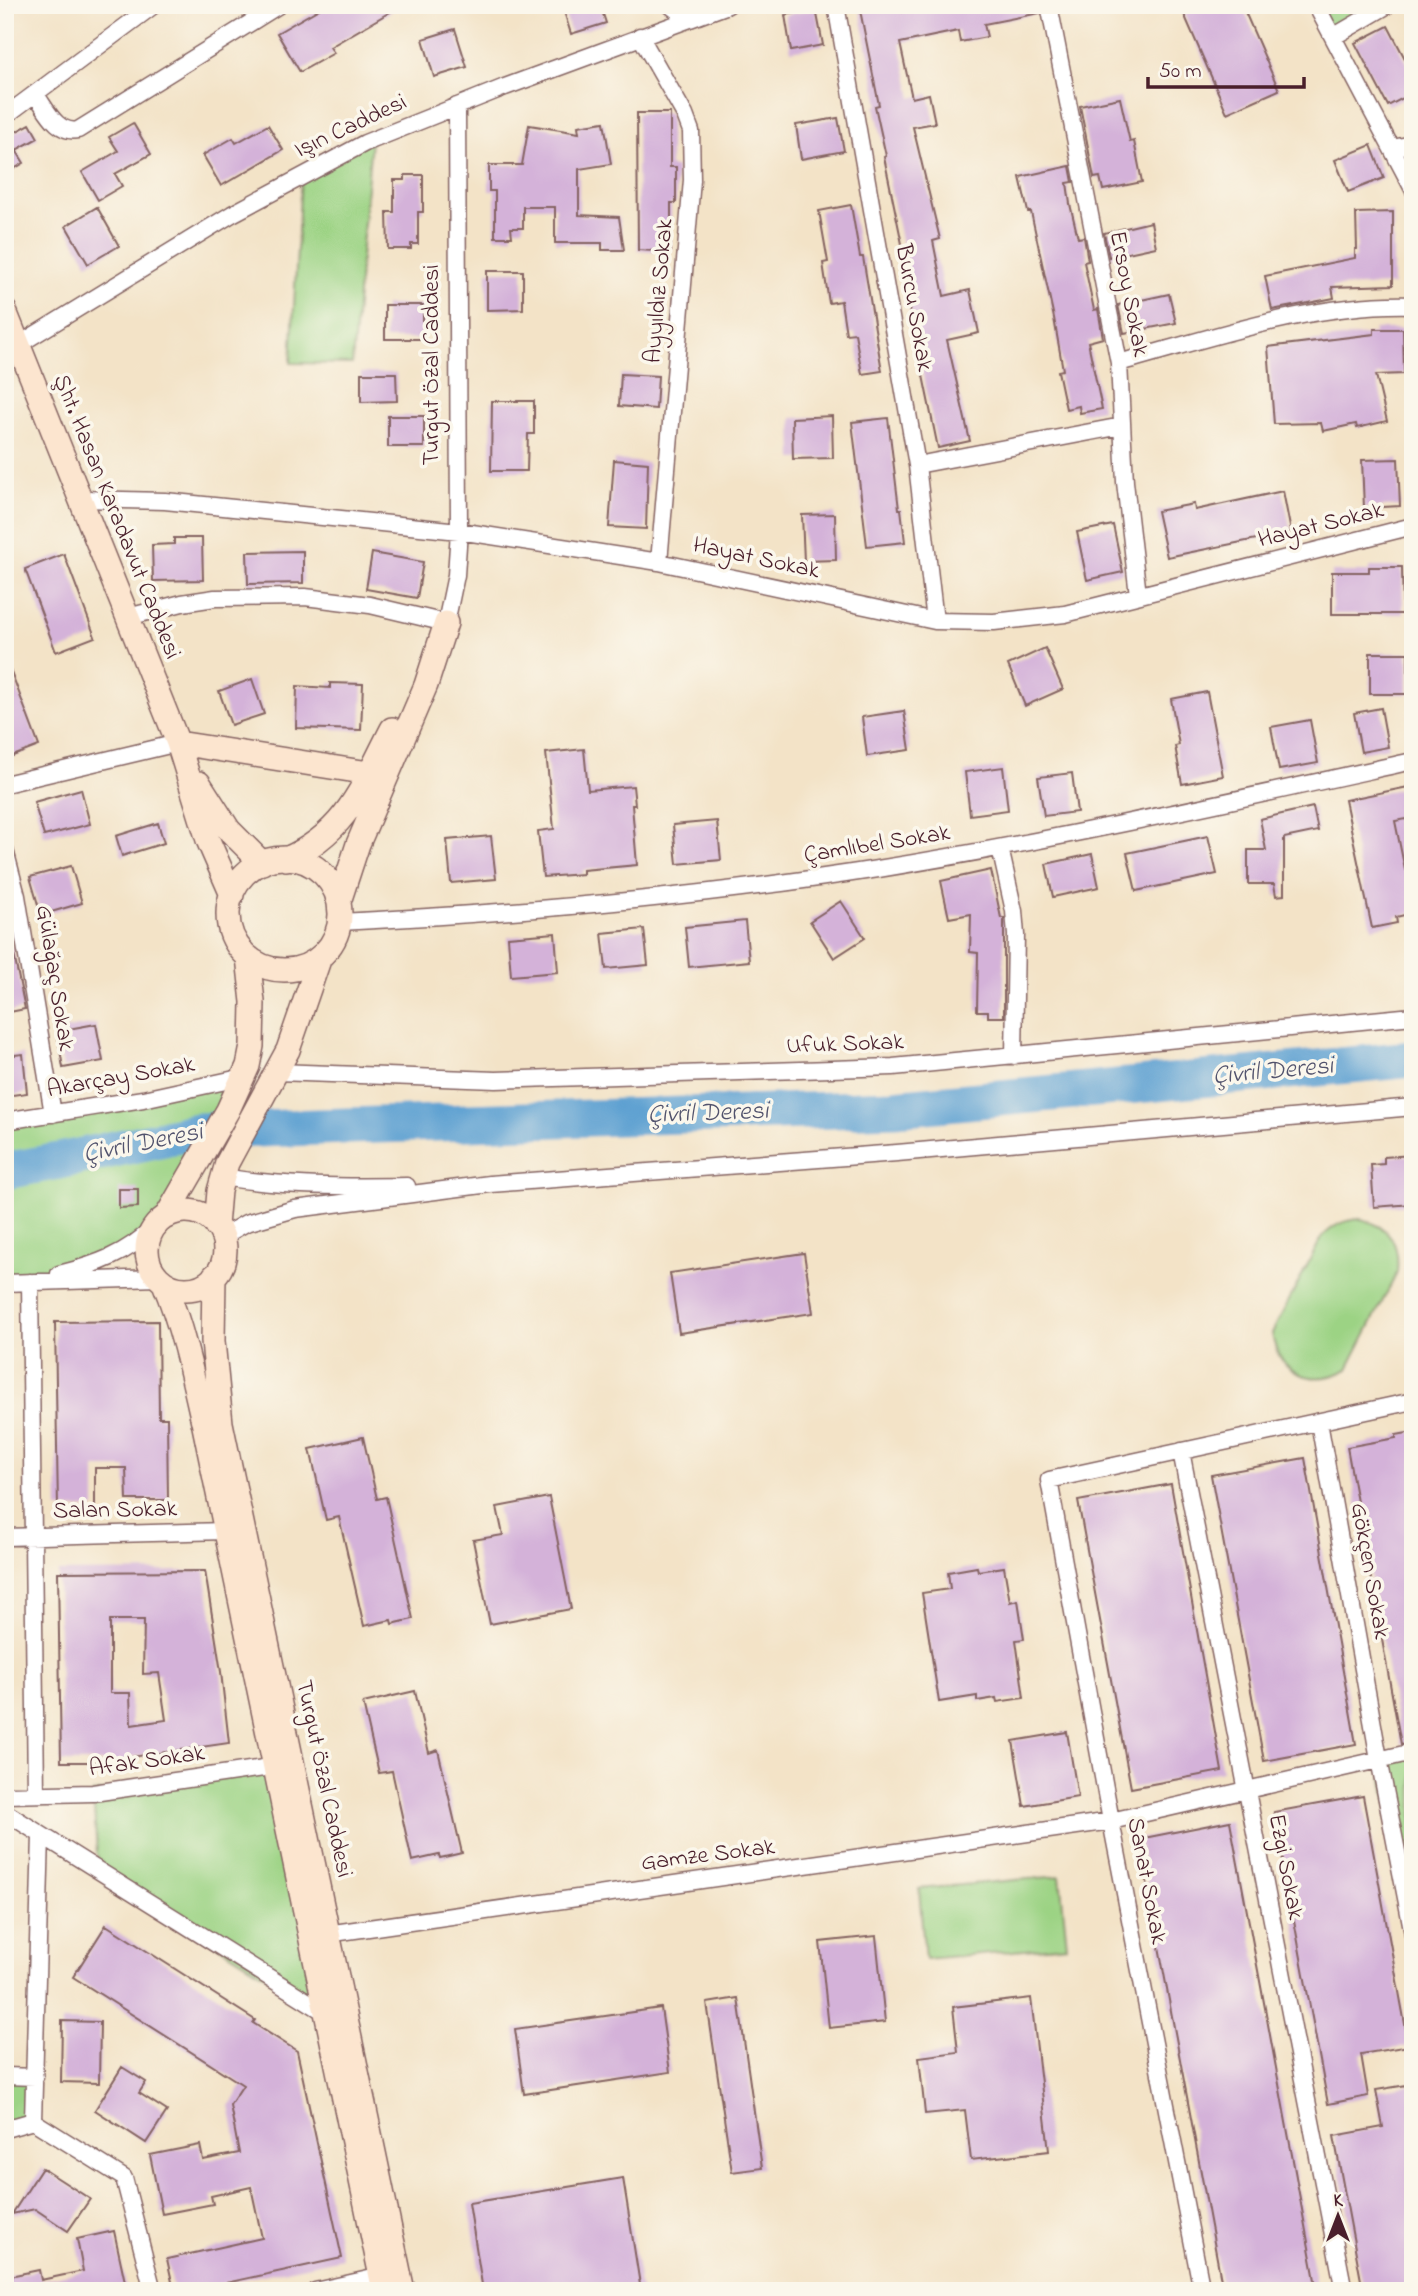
<svg xmlns="http://www.w3.org/2000/svg" width="1418" height="2296" font-family="'Indie Flower',sans-serif">
	<style>
		.green { fill: #9cd384; stroke: #737958; stroke-width: 2 }
		.lines { fill: none; stroke-linecap: round; stroke-linejoin: round }
		.river { stroke: #5da0d1; stroke-width: 37 }
		.building { fill: #d4b2d9; fill-rule: evenodd }
		.street-casing { stroke: #856462; stroke-width: 19 }
		.secondary-casing { stroke: #856462; stroke-width: 26 }
		.street { stroke: #fff; stroke-width: 16 }
		.secondary { stroke: #fce5cf; stroke-width: 23 }
		.labels { text-anchor: middle; dominant-baseline: central; stroke-width: 7; stroke-linejoin: round; paint-order: stroke }
		.street-label { font-size: 24px; fill: #4a1f2b; stroke: #fbf7ec }
		.water-label { font-size: 26px; font-style: italic; fill: #52536d; stroke: #fbf7ec }
	</style>
	<rect width="100%" height="100%" fill="#fbf7ec"/>
	<filter id="ink" filterUnits="userSpaceOnUse"><feTurbulence type="fractalNoise" baseFrequency=".0143" numOctaves="2"/><feDisplacementMap in="SourceGraphic" scale="14" xChannelSelector="R" yChannelSelector="G"/><feConvolveMatrix kernelMatrix="1 2 1 2 8 2 1 2 1" color-interpolation-filters="sRGB"/></filter>
	<filter id="wash" filterUnits="userSpaceOnUse"><feTurbulence type="fractalNoise" baseFrequency=".00686" numOctaves="4" result="noise"/><feDisplacementMap in="SourceGraphic" scale="28" xChannelSelector="R" yChannelSelector="G"/><feGaussianBlur stdDeviation="1.57" result="paint"/><feColorMatrix in="noise" values="0 0 0 0 0 0 0 0 0 0 0 0 0 0 0 0 0 1.4 0 .05"/><feComposite in="paint" operator="in"/></filter>
	<g filter="url(#wash)">
		<rect width="100%" height="100%" fill="#f3e3c7"/>
		<!-- green -->
		<path class="green" d="M1316 5H1388L1333 37Z
			M371 140 352 364 291 363 301 175Z
			M244 1077 166 1217 86 1268 5 1283V1121Z
			M1361 1219C1390 1227 1400 1242 1397 1273L1348 1369C1312 1388 1278 1374 1272 1333L1322 1237C1334 1225 1344 1220 1361 1219Z
			M1413 1752V1883L1404 1885 1379 1759Z
			M275 1767 326 2013 98 1870 93 1793Z
			M1060 1876 1067 1946 925 1959 919 1889Z
			M5 2076 35 2077 33 2121 5 2129Z"/>
		<g class="lines">
			<!-- river -->
			<path class="river" d="M5 1171 59 1161 197 1131 894 1108 1413 1059"/>
		</g>
		<g id="blocks">
			<!-- building -->
			<path class="building" d="M326 5H402L330 47 334 53 300 72 277 33Z
				M562 5H600L606 23 571 34Z
				M859 5H901L903 12 935 5H1039L1040 13 984 24 987 37 960 42 958 31 900 43 912 98 929 94 935 123 913 127 940 239 933 241 944 296 970 290 979 333 947 340 970 441 938 448 908 303 914 302 884 157 886 156 875 106 879 105Z
				M1205 5H1242L1279 90 1227 113 1184 14Z
				M816 9 823 45 791 51 785 15Z
				M1388 26 1413 74V93L1388 106 1355 43Z
				M455 29 467 67 434 77 423 39Z
				M1120 98 1130 142 1134 141 1142 182 1103 190 1100 177 1094 178 1080 106Z
				M637 113H670V167H676V203H671V252L638 250Z
				M838 118 844 151 801 159 796 125Z
				M604 122 611 164 579 169V215L619 217 624 250H602V243H555V207H523V228H511L512 237H495V191H489V165H522L529 125 579 133 578 126Z
				M133 123 151 154 115 174 122 186 98 200 82 172 118 151 109 137Z
				M30 124 38 138 16 150 24 163 5 174V131L8 136Z
				M268 125 283 150 221 186 203 155 233 138 236 143Z
				M1371 145 1384 178 1348 192 1335 160Z
				M1070 166 1073 182 1067 183 1070 204 1078 238 1084 237 1088 261 1084 262 1094 310 1098 309 1103 338 1088 342 1102 409 1080 413 1079 406 1066 409 1058 371 1063 370 1054 318 1031 212H1028L1020 177Z
				M405 175H423V212H418V244H411V249H388L387 212H394V180H405Z
				M851 205 860 257H863L882 371 862 374 855 333 846 334 841 301 829 303 823 263 828 262 819 211Z
				M97 207 119 246 88 264 66 226Z
				M1393 212V285L1332 287 1334 298 1272 310 1265 276 1355 258V249H1357L1356 213Z
				M1151 222 1156 247 1109 257 1104 233Z
				M487 271H523V309L487 310Z
				M1169 294 1176 323 1124 333 1118 305Z
				M385 305H423V339H385Z
				M1374 329H1403L1404 374 1376 375 1387 421 1357 428 1356 424 1323 431 1321 423 1274 424 1268 347 1374 334Z
				M361 373H396L397 401 361 402Z
				M621 374 658 376 656 409 619 406Z
				M492 401H534V434H528L527 471H491Z
				M388 416H424V447H388Z
				M832 416 833 458 793 459 792 418Z
				M888 418 899 509H901L905 542 867 546 852 422Z
				M1398 459 1400 506 1364 508 1362 460Z
				M614 460 648 463 646 529 609 527Z
				M1283 491 1291 532 1167 557 1157 511 1194 504 1195 510Z
				M835 514 836 560 804 561 802 515Z
				M1113 525 1123 572 1087 580 1077 532Z
				M174 538H202L203 580 153 581 152 545 174 544Z
				M303 551V583L248 584 247 552Z
				M372 553 423 562 417 598 366 589Z
				M64 554 95 637 56 652 25 569Z
				M1369 567H1402L1403 614H1332V572H1369Z
				M1045 648 1063 689 1025 706 1008 665Z
				M1370 653H1408V694H1370Z
				M5 661H7L39 746 5 759Z
				M252 679 264 714 231 725 219 691Z
				M330 683 363 684 361 730 296 728 297 686 330 688Z
				M1207 692 1223 776 1182 784 1175 746 1179 745 1171 699Z
				M1381 708 1388 747 1361 752 1354 713Z
				M904 711 910 750 867 756 862 717Z
				M1310 720 1318 763 1279 770 1271 727Z
				M584 749 588 790 633 786 635 805H632L637 865 583 870V874L543 877 538 831 554 829 546 753Z
				M1003 767 1008 810 970 815 965 772Z
				M1072 773 1077 812 1044 816 1038 777Z
				M1413 786V818L1395 821 1405 870 1413 869V913L1396 917 1397 923 1372 928 1345 800Z
				M81 789 90 824 44 836 34 802Z
				M1313 807 1318 831 1284 838V895L1276 896 1274 884H1248V850H1266L1260 819Z
				M717 821 721 860 677 864 673 825Z
				M158 823 164 843 122 856 116 836Z
				M491 836 496 879 451 883 447 840Z
				M1208 836 1217 874 1136 891 1127 853Z
				M1092 854 1099 887 1053 897 1046 864Z
				M71 866 82 903 41 915 30 877Z
				M991 870 1001 918H1004V1017H988V1011H977L978 953 970 952 971 914 949 918 941 881Z
				M841 901 865 938 834 958 810 921Z
				M745 921 749 961 689 967 685 927Z
				M644 929 648 965 606 969 602 933Z
				M555 933 558 972 511 976 508 937Z
				M12 945 25 1009 5 1013V946Z
				M96 1024 103 1061 63 1068 57 1031Z
				M23 1054 27 1093 5 1096V1056Z
				M1413 1155V1204L1374 1207 1371 1165 1384 1164V1157Z
				M119 1189H138V1207L119 1208Z
				M804 1253 813 1313 679 1333 670 1273Z
				M158 1321 159 1418H167L168 1500H127L126 1468H95V1508L58 1509 55 1322Z
				M1413 1432V1742L1401 1744 1347 1447 1396 1438V1435Z
				M363 1437 377 1499 386 1497 413 1619 392 1624 391 1620 364 1626 339 1517 326 1520 310 1449Z
				M1305 1458 1356 1744 1264 1761 1211 1475Z
				M1171 1484 1222 1771 1131 1788 1078 1501Z
				M549 1497 571 1609 490 1624 473 1540 503 1535 497 1507Z
				M977 1567 978 1571 1004 1567 1010 1602 1018 1600 1024 1639 1016 1640 1024 1698 997 1702 996 1698 977 1701V1696L939 1702 922 1593 950 1589 948 1572Z
				M205 1571 221 1672 229 1743 131 1757V1762H61L58 1572ZM110 1620H144L143 1674 159 1673 166 1720 131 1725 130 1693H110Z
				M415 1691 429 1753 438 1750 462 1853 440 1858 439 1855 412 1861 392 1771 379 1773 363 1703Z
				M1067 1732 1078 1797 1024 1806 1013 1741Z
				M1363 1796 1409 2046 1361 2054 1368 2096 1328 2104 1274 1812Z
				M1230 1821 1265 2008 1317 2291H1223L1195 2140 1139 1839Z
				M106 1925 255 2020 253 2023 297 2051 342 2258 189 2291H174L167 2259 262 2238 251 2187 211 2196 213 2204 162 2214 150 2155 200 2145 203 2160 239 2153 230 2105 243 2085 73 1977Z
				M876 1936 885 2022 829 2028 820 1942Z
				M738 1998 762 2168 732 2172 707 2003Z
				M1031 1998 1049 2151 971 2160 965 2110 925 2114 919 2057 958 2052 953 2007Z
				M661 2008 670 2072 524 2094 515 2029Z
				M62 2021 100 2022 99 2083 61 2082Z
				M122 2067 146 2082 139 2093 167 2111 146 2143 95 2110Z
				M1413 2084V2291H1363L1334 2136 1383 2127 1376 2090Z
				M42 2168 90 2199 68 2231 35 2209 12 2214Z
				M623 2178 641 2291H483L469 2203Z
				M114 2231 127 2291H5V2277L39 2270 41 2280 83 2271 77 2239Z"/>
		</g>
	</g>
	<g filter="url(#ink)">
		<use href="#blocks" fill-opacity="0" stroke="#856462" stroke-width="2"/>
		<g class="lines">
			<defs>
				<path id="street" d="M670 5 688 19
					M836 5 917 465 935 621
					M1049 5 1119 363 1125 482 1138 595
					M1316 5 1413 189
					M640 36 685 115 691 131 692 180 659 562
					M1333 37 1388 5
					M36 95C47 110 57 134 78 130L279 5
					M5 116 154 5
					M1392 148 1413 144
					M5 353 232 214 365 143 505 87 728 5
					M1119 363C1214 337 1314 302 1413 305
					M917 465 1122 426
					M81 499 165 501 459 531 659 562 935 621 994 622 1065 614 1413 526
					M128 617 182 603 215 598 305 597 370 605 446 623 456 575 459 531 457 106
					M5 784 178 743
					M1000 848 1014 911 1016 935 1014 1056
					M5 850 17 896 53 1114
					M340 922C519 913 700 897 878 869 1057 840 1235 800 1413 761
					M277 1072 496 1080 893 1067 1413 1016
					M5 1121 143 1099 244 1077
					M222 1177C283 1187 344 1187 407 1186
					M223 1240 232 1231 246 1223 295 1209 490 1184 897 1153 1413 1107
					M59 1274C96 1265 127 1254 154 1227
					M30 1282 36 1794
					M5 1283 158 1278
					M1319 1422 1379 1759 1413 1934
					M1181 1451 1344 2291
					M5 1537 225 1531
					M5 1795 93 1793 284 1765
					M5 1812 326 2013
					M41 1835 33 2121 124 2178 153 2291
					M320 1935 1111 1821 1413 1752
					M5 2076 35 2077
					M5 2129 33 2121
					M315 2291 391 2274
					M1202 2291 1111 1821 1049 1480 1413 1401"/>
				<path id="secondary" d="M5 311 178 743 208 840 232 895
					M178 743 369 773
					M199 783 229 830 262 863
					M228 914a56 56 0 1 1 112 0a56 56 0 1 1-112 0Z
					M286 859C347 833 363 785 392 729
					M339 902 358 844 426 685 446 623
					M147 1250a39 39 0 1 1 78 0a39 39 0 1 1-78 0Z
					M166 1217 228 1110 248 1066 252 1046 253 1002 248 957
					M216 1226 219 1191 227 1163 288 1050 320 957
					M214 1276 213 1341 221 1423 403 2291
					M164 1283C183 1329 193 1378 204 1426L384 2291"/>
			</defs>
			<!-- street casing -->
			<use href="#street" class="street-casing"/>
			<!-- secondary casing -->
			<use href="#secondary" class="secondary-casing"/>
			<!-- street -->
			<use href="#street" class="street"/>
			<!-- secondary -->
			<use href="#secondary" class="secondary"/>
		</g>
	</g>
	<g class="labels">
		<!-- street labels -->
		<g class="street-label">
			<text transform="translate(351 127) rotate(-25)">Işın Caddesi</text>
			<text transform="translate(660 291) rotate(-85)">Ayyıldız Sokak</text>
			<text transform="translate(1128 294) rotate(79)">Ersoy Sokak</text>
			<text transform="translate(913 308) rotate(80)">Burcu Sokak</text>
			<text transform="translate(432 365) rotate(-90)">Turgut Özal Caddesi</text>
			<text transform="translate(116 517) rotate(68)">Şht. Hasan Karadavut Caddesi</text>
			<text transform="translate(1321 526) rotate(-14)">Hayat Sokak</text>
			<text transform="translate(756 559) rotate(12)">Hayat Sokak</text>
			<text transform="translate(877 845) rotate(-9)">Çamlıbel Sokak</text>
			<text transform="translate(54 978) rotate(81)">Gülağaç Sokak</text>
			<text transform="translate(845 1045) rotate(-2)">Ufuk Sokak</text>
			<text transform="translate(121 1078) rotate(-10)">Akarçay Sokak</text>
			<text transform="translate(115 1511) rotate(-1)">Salan Sokak</text>
			<text transform="translate(1369 1571) rotate(80)">Gökçen Sokak</text>
			<text transform="translate(147 1762) rotate(-8)">Afak Sokak</text>
			<text transform="translate(323 1779) rotate(78)">Turgut Özal Caddesi</text>
			<text transform="translate(708 1856) rotate(-7)">Gamze Sokak</text>
			<text transform="translate(1285 1867) rotate(79)">Ezgi Sokak</text>
			<text transform="translate(1146 1881) rotate(79)">Sanat Sokak</text>
		</g>
		<!-- water labels -->
		<g class="water-label">
			<text transform="translate(1273 1072) rotate(-5)">Çivril Deresi</text>
			<text transform="translate(708 1114) rotate(-2)">Çivril Deresi</text>
			<text transform="translate(143 1144) rotate(-11)">Çivril Deresi</text>
		</g>
	</g>
	<!-- margin -->
	<rect width="1418" height="2296" fill="none" stroke="#fbf7ec" stroke-width="28"/>
	<!-- north arrow -->
	<g transform="translate(1338 2216)" stroke="#fbf7ec" stroke-width="5" paint-order="stroke">
	<path d="M0-5L12 26L0 18L-12 26Z" fill="#4a1f2b"/>
	<text y="-10" font-size="19" font-weight="bold" text-anchor="middle" fill="#4a1f2b">K</text>
	</g>
	<!-- scale -->
	<path d="M1148 77v10h156v-10" fill="none" stroke="#4a1f2b" stroke-width="3.5"/>
	<text x="1159" y="77" font-size="21" fill="#4a1f2b" stroke="#fbf7ec" stroke-width="5" paint-order="stroke">50 m</text>
</svg>
